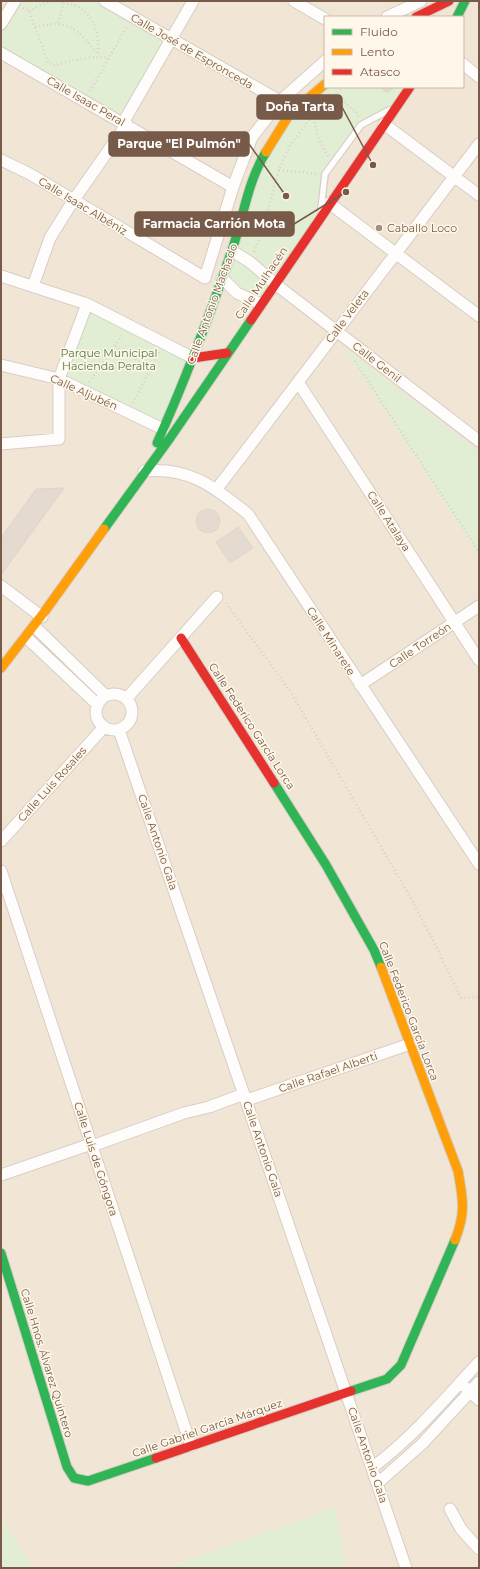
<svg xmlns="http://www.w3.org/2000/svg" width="480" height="1569" font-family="Montserrat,sans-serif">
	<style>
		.residential { fill: #f1e5d6; fill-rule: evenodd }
		.green { fill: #e2eed3 }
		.building { fill: #e4dad0; stroke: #e0d5cb }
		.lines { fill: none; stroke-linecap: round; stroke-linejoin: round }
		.lane-casing { stroke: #d6cec6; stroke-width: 8 }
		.street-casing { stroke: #d6cec6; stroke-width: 13 }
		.fast-casing { stroke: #d6cec6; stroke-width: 11 }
		.slow-casing { stroke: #d6cec6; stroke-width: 11 }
		.jam-casing { stroke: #d6cec6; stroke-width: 11 }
		.path { stroke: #d8d0ca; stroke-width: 2.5; stroke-dasharray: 1 3; stroke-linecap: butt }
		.lane { stroke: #fefdfc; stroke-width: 5.5 }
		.street { stroke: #fefdfc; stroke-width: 11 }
		.fast { stroke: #30b455; stroke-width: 9 }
		.slow { stroke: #ff9f0a; stroke-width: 9 }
		.jam { stroke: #e5322d; stroke-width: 9 }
		.poi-dot { fill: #a48f80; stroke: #fff8ea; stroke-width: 1.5 }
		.labels { text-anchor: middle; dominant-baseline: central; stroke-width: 3; stroke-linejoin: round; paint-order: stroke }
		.street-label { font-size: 11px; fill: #775a48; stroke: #fff8ea }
		.poi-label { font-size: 11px; fill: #775a48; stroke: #fff8ea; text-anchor: start }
		.park-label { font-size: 11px; fill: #4f7d3f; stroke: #fff8ea }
		.leader { fill: none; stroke: #775a48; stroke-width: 1.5 }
		.callout-dot { fill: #775a48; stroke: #fff8ea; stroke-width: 1.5 }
		.callout { fill: #775a48; stroke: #775a48; stroke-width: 1.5 }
		.callout-label { font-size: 12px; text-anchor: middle; font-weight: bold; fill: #fff }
	</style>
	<rect width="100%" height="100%" fill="#f7f2e9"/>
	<!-- residential -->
	<path class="residential" d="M1 1H479V1568H346L335 1507 167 1568H32L3 1520 1 1513ZM325 17H463V87H325Z"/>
	<!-- green -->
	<path class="green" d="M15 1H105L170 40 123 123 1 53V24Z
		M325 87H410L397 106 361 125 325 174 320 217 261 304 222 278 257 166 289 115Z
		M87 304 193 358 163 429 59 379Z
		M348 350 479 452V555L347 353Z
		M335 1507 346 1568H167Z
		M3 1520 32 1568H1V1523Z"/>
	<!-- building -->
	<path class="building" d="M381 87H395L388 92 384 91Z
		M64 488 59 495 1 575V538L36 489Z
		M196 521a12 12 0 1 1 24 0a12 12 0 1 1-24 0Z
		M238 527 253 548 230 563 216 542Z"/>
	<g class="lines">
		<defs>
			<path id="lane" d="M321 209 325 174 361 125 389 110"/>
			<path id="street" d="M105 1 280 101
				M294 1 325 19
				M387 17 421 1
				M1 24 15 1
				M1 53 233 187
				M463 64 479 77
				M123 123 193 1
				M384 124 479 195
				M1 160 30 174 205 278 233 187 252 137 280 101 325 61
				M329 203 479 316
				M232 251 250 262 274 283 479 441
				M1 276 87 304 193 358
				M222 278 237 293 261 304
				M33 286 50 238 73 201 127 124
				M1 365 59 379 163 429
				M298 382 479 660
				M1 444 59 439V379L87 304
				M144 471C191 467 213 487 248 514L479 864
				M216 490 479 144
				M1 586 42 617
				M35 627 106 696
				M26 637 98 705
				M360 685 479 606
				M96 712a18 18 0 1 1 36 0a18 18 0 1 1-36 0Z
				M126 699 217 597
				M119 730 406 1568
				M1 841 104 727
				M1 871 191 1446
				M247 1100 410 1044
				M92 1146 184 1113 209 1107 244 1094
				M1 1175 91 1144
				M465 1387 479 1400
				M373 1467C413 1437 445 1399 479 1362
				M378 1483 422 1444 479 1382
				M450 1509 461 1529 479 1549"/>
			<path id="fast" d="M457 17 465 1
				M157 443C185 381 209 317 231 253 243 220 247 182 266 152
				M104 529 170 438 251 320
				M274 783 326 865 374 950 381 967
				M1 1253 67 1467 74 1478 88 1481 156 1458
				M351 1391 387 1379 401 1365 455 1240"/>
			<path id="slow" d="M266 152 289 115 325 84
				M1 668 45 611 104 529
				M381 967 458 1171C463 1198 466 1213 455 1240"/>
			<path id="jam" d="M416 17 449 1
				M251 320 410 87
				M193 358 227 353
				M181 638 274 783
				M156 1458 351 1391"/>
		</defs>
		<!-- lane casing -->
		<use href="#lane" class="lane-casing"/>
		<!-- street casing -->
		<use href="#street" class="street-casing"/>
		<!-- fast casing -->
		<use href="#fast" class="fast-casing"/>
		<!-- slow casing -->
		<use href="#slow" class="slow-casing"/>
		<!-- jam casing -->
		<use href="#jam" class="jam-casing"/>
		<!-- path -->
		<path class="path" d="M23 8 29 11 48 62 55 66C68 60 95 55 109 58
			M29 11C35 8 43 3 49 2 87 0 100 22 98 56
			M58 23 64 2
			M35 27C68 18 79 30 98 55
			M90 91 127 26
			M337 93 343 87
			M335 94 357 113 358 117
			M314 114C314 129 320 144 328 156
			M279 170 318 174
			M254 252 263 228 279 170 289 147 315 112
			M115 346 150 369
			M355 361 479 552
			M89 382 123 334
			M133 403 159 352
			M226 603 290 691 409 895 432 938 461 998 479 997"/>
		<!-- lane -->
		<use href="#lane" class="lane"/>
		<!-- street -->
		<use href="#street" class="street"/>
		<!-- fast -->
		<use href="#fast" class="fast"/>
		<!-- slow -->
		<use href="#slow" class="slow"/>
		<!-- jam -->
		<use href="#jam" class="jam"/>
	</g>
	<!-- markers -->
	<circle class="poi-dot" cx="379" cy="228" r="4"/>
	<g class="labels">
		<!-- street labels -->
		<g class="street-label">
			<text transform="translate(192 51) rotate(30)">Calle José de Espronceda</text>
			<text transform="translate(86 101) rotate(30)">Calle Isaac Peral</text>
			<text transform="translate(83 206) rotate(31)">Calle Isaac Albéniz</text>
			<text transform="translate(261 283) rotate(-56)">Calle Mulhacén</text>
			<text transform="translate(212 304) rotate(-70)">Calle Antonio Machado</text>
			<text transform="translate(347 316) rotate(-53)">Calle Veleta</text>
			<text transform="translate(377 362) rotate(38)">Calle Genil</text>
			<text transform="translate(84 392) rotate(24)">Calle Aljubén</text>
			<text transform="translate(389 521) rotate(57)">Calle Atalaya</text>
			<text transform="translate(331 641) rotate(57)">Calle Minarete</text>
			<text transform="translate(420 645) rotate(-34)">Calle Torreón</text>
			<text transform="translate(252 726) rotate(57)">Calle Federico García Lorca</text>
			<text transform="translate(52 784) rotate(-48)">Calle Luis Rosales</text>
			<text transform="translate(158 842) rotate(71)">Calle Antonio Gala</text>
			<text transform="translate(409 1011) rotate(69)">Calle Federico García Lorca</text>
			<text transform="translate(328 1072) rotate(-19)">Calle Rafael Alberti</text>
			<text transform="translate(263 1149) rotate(71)">Calle Antonio Gala</text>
			<text transform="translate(96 1159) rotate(72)">Calle Luis de Góngora</text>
			<text transform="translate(47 1363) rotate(73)">Calle Hnos. Álvarez Quintero</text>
			<text transform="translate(207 1428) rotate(-19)">Calle Gabriel García Márquez</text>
			<text transform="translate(368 1455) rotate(71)">Calle Antonio Gala</text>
		</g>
		<!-- poi labels -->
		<g class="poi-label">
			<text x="387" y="228">Caballo Loco</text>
		</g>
		<!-- park labels -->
		<g class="park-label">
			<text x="109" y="353">Parque Municipal<tspan x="109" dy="13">Hacienda Peralta</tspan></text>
		</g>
	</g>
	<!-- callouts -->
	<path class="leader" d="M373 165L342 107M286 196L249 144M346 192L294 224"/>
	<g class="callout-dot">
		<circle cx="373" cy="165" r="4"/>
		<circle cx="286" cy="196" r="4"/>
		<circle cx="346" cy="192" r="4"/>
	</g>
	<g class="callout">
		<rect x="257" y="95" width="85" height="24" rx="4"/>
		<rect x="109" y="132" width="140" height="24" rx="4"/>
		<rect x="135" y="212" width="159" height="24" rx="4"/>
	</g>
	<g class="callout-label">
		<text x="300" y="111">Doña Tarta</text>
		<text x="179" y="148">Parque "El Pulmón"</text>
		<text x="214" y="228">Farmacia Carrión Mota</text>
	</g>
	<!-- border -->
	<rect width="480" height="1569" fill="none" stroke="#775a48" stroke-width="4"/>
	<!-- legend -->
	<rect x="324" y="16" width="140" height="72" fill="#fff8ea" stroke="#c9b9a9"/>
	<rect x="332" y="29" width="20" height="6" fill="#30b455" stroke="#c9b9a9"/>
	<text x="360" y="36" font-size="12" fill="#775a48">Fluido</text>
	<rect x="332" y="49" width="20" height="6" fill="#ff9f0a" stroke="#c9b9a9"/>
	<text x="360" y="56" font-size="12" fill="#775a48">Lento</text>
	<rect x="332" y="69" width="20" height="6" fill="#e5322d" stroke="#c9b9a9"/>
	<text x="360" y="76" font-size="12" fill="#775a48">Atasco</text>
</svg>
